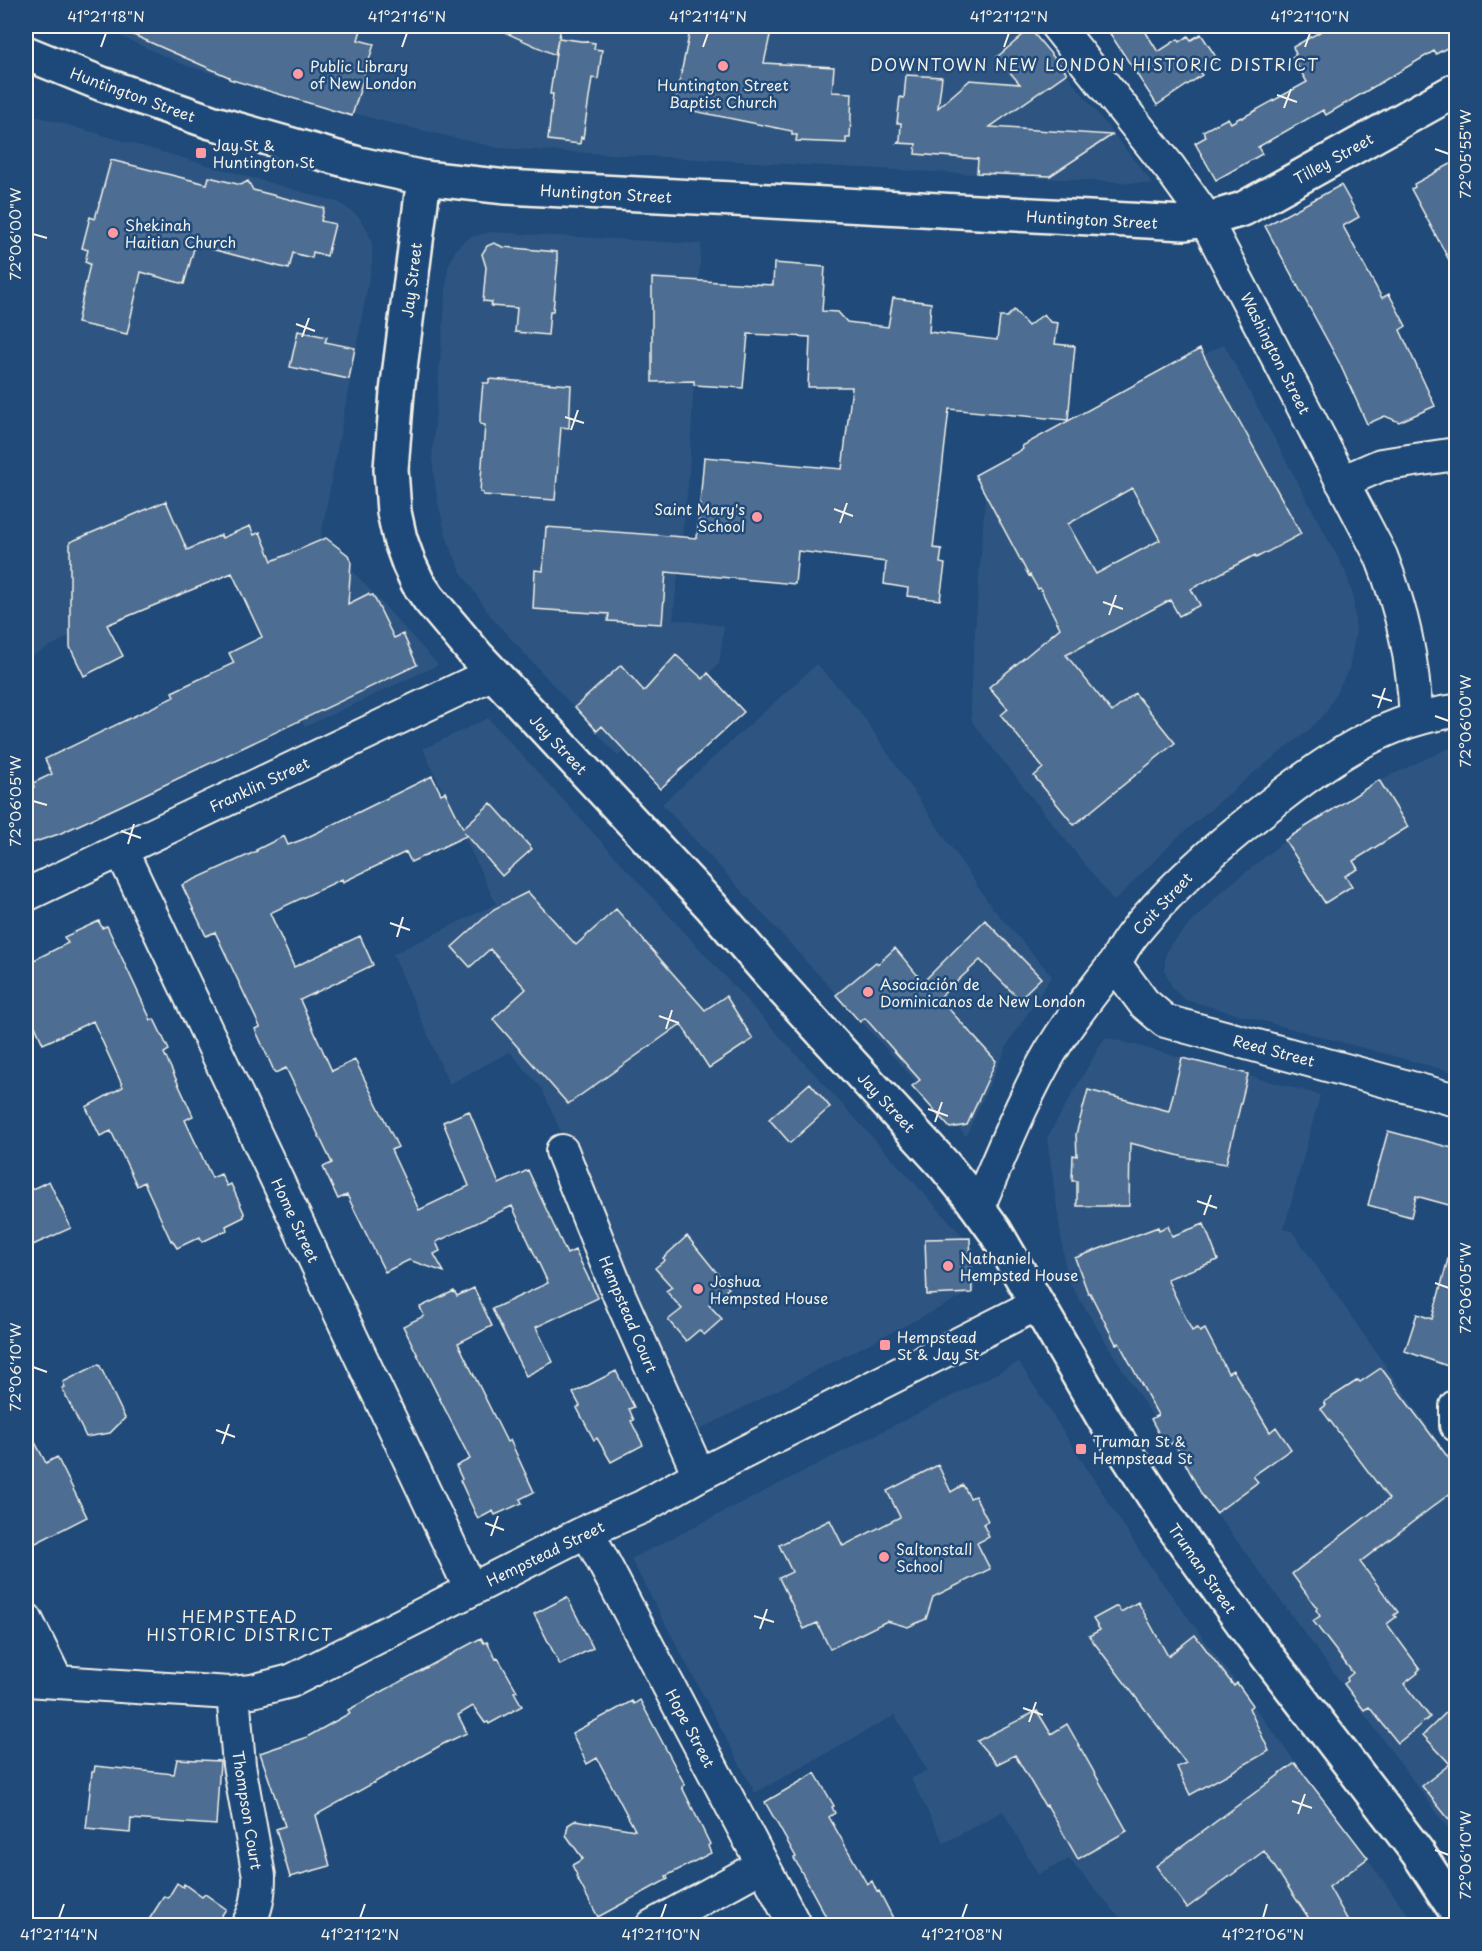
<svg xmlns="http://www.w3.org/2000/svg" width="1482" height="1951" font-family="'Playpen Sans',sans-serif">
	<style>
		.built { fill: #2d5581 }
		.building { fill: #4d6e92; stroke: #f4f1e8; stroke-width: 1.5; fill-rule: evenodd }
		.lines { fill: none; stroke-linecap: round; stroke-linejoin: round }
		.street-casing { stroke: #f4f1e8; stroke-width: 36 }
		.secondary-casing { stroke: #f4f1e8; stroke-width: 38 }
		.primary-casing { stroke: #f4f1e8; stroke-width: 38 }
		.street { stroke: #1f4a7a; stroke-width: 32 }
		.secondary { stroke: #1f4a7a; stroke-width: 33 }
		.primary { stroke: #1f4a7a; stroke-width: 33 }
		.ticks { fill: none; stroke: #f4f1e8; stroke-width: 2 }
		.poi-dot { fill: #ff9aa2; stroke: #1f4a7a; stroke-width: 2 }
		.labels { text-anchor: middle; dominant-baseline: central; stroke-width: 5; stroke-linejoin: round; paint-order: stroke }
		.poi-label { font-size: 15px; fill: #f4f1e8; stroke: #1f4a7a; text-anchor: start }
		.street-label { font-size: 15px; fill: #f4f1e8; stroke: #1f4a7a }
		.neighbourhood-label { font-size: 16px; letter-spacing: 1.5px; fill: #f4f1e8; stroke: #1f4a7a }
		.neatline { fill: none; stroke: #f4f1e8; stroke-width: 2 }
		.ticks-label { font-size: 15px; text-anchor: middle; fill: #f4f1e8 }
	</style>
	<rect width="100%" height="100%" fill="#1f4a7a"/>
	<filter id="ink" filterUnits="userSpaceOnUse"><feTurbulence type="fractalNoise" baseFrequency=".0167" numOctaves="2"/><feDisplacementMap in="SourceGraphic" scale="12" xChannelSelector="R" yChannelSelector="G"/><feConvolveMatrix kernelMatrix="1 2 1 2 8 2 1 2 1" color-interpolation-filters="sRGB"/></filter>
	<g filter="url(#ink)">
		<!-- built -->
		<path class="built" d="M97 26H1029L1153 184 498 148 382 121 187 66Z
			M26 113 340 203 358 216 368 231 372 243V263L321 536 438 665 305 727 229 568 70 636 26 659Z
			M490 232 701 244 689 476 673 619 724 626 719 664 618 756 492 618 461 572 447 539 437 499 432 458 448 267 456 249 464 241 471 237Z
			M1224 344 1345 571 1353 596 1356 632 1349 669 1326 712 1309 730 1251 775 1176 839 1114 901 972 722 970 698 987 473Z
			M817 664 860 712 991 906 1052 976 1010 1040 966 1136 662 804Z
			M488 718 973 1247 975 1290 693 1433 542 1089 510 1052 449 1084 393 954 496 904 423 749Z
			M1456 745V1073L1185 1000 1173 989 1165 971V956L1170 945 1221 892 1302 827 1380 780Z
			M1105 1037 1320 1095 1284 1229 1292 1231 1449 1457 1456 1465V1839L1212 1507 1131 1383 1067 1279 1047 1138Z
			M1019 1362 1144 1558 1416 1925H1126L1069 1859 1038 1874 1003 1811 944 1843 911 1779 927 1770 895 1715 755 1793 631 1559Z"/>
		<!-- building -->
		<path class="building" d="M113 26H362L358 40 374 44 352 116 229 79V77Z
			M491 26H561L559 38 595 43 594 49 602 50 598 79 592 78 583 138 581 137 580 144 548 140 553 94H550L558 39 555 55Z
			M691 26H772L764 63 834 67 832 92 852 93 850 138H846V143L796 141 797 135H792V131L674 107Z
			M1105 26H1142L1158 52 1178 39 1180 42 1188 36 1191 40 1201 34 1218 60 1200 72 1202 75 1157 105Z
			M1330 26H1456V43L1436 54 1434 51 1326 115 1323 110 1258 147 1262 154 1216 180 1195 143 1206 137 1203 131 1228 118 1231 123 1241 117 1242 118 1307 82 1292 57 1296 54 1293 47Z
			M1030 29 1067 73 990 127 1112 135 1050 176 977 173 978 159 915 154 916 144 897 143 900 141 901 123H897L900 97 904 98 906 75 942 77 938 108 970 80 1020 84 997 57Z
			M111 160 207 184 209 177 241 185 248 181 253 190 324 208 321 221 335 224 327 256 313 252 312 258 293 253 289 269 195 245 184 284 141 272 127 334 77 323 90 264 85 262 88 250 82 248 90 217 95 219Z
			M1456 161V273L1411 189 1415 187 1414 184Z
			M1341 185 1359 217 1343 226 1382 298 1389 294 1406 326 1400 330 1435 406 1399 422 1385 416 1367 424 1339 362 1265 226Z
			M494 243 503 247 557 252V260H558L553 311H550L548 335 515 332 517 308 491 306 492 302 483 301 486 267 482 254 487 246Z
			M774 263 825 267 822 311 838 312 847 322 888 327 893 298 931 303 929 332 997 340 1000 317H1007L1014 310 1028 326 1044 314 1050 322 1058 323 1055 344 1075 346 1068 420 949 409 933 548 942 549 940 563 945 564 940 600 907 596 908 588 884 584 886 562 798 551 795 584 666 572 662 624 608 621 609 614 533 609 535 570 543 571 546 527 697 538 704 457 842 469 852 387H808L810 337 748 334 743 388 694 385V381L652 382V278L773 285Z
			M298 331 327 337 325 342 355 348 349 379 290 367Z
			M1200 349 1301 534 1256 558 1255 555 1191 589 1200 605 1179 616 1170 600 1066 655 1112 712 1135 693 1175 743 1074 825 1034 776 1043 768 1001 715 1008 709 989 687 1060 628 1040 588 1038 589 1030 575 1029 576 975 475 1023 449 1022 446ZM1132 488 1160 540 1096 574 1068 524Z
			M489 379 571 385 569 428 561 427 555 500 483 495V493L480 492 485 425 480 424V415L483 383H489Z
			M166 501 187 550 221 535 222 538 250 526 254 535 260 532 272 561 326 538 348 555 351 562 348 604 368 594 370 596 373 595 394 638 403 634 417 665 118 807 59 834 26 845V791L34 787 33 783 52 774 45 759 174 697 172 692 234 663 229 653 262 637 232 573 107 625 123 656 84 676 70 647V542Z
			M676 655 703 679 708 673 744 712 660 789 602 726 597 731 575 707 621 665 644 691Z
			M432 776 441 794 445 792 463 828 491 803 532 849 502 876 464 832 466 836 411 862 406 852 343 882 342 879 270 913 294 967 360 936 373 965 300 1000 332 1071 355 1060 398 1147 391 1150 419 1210 469 1186 443 1122 469 1111 499 1184 528 1170 567 1254 575 1250 598 1298 536 1327 553 1362 526 1376 492 1309 548 1283 512 1206 436 1242 440 1251 434 1254 444 1272 409 1260 385 1272 347 1195 338 1199 323 1167 332 1163 286 1068 275 1073 255 1029 260 1027 215 932 206 936 182 885 257 851 256 850 284 836 288 845 304 839Z
			M1379 780 1408 827 1353 861 1358 869 1345 876 1352 886 1325 903 1285 840Z
			M528 892 576 945 616 909 705 1010 726 996 753 1039 709 1068 681 1024 568 1104 493 1019 526 989 490 949 470 967 452 947 494 909Z
			M985 920 1041 978 1019 999 980 960 939 998 996 1061 967 1125 950 1128 912 1086 920 1080 865 1018 860 1022 836 995 876 962 878 964 895 948 923 982Z
			M99 921 102 928 107 926 151 1020 154 1019 169 1050 164 1053 193 1116 185 1120 212 1178 221 1174 227 1186 231 1184 244 1213V1217L226 1226 227 1230 202 1242 200 1237 177 1248 172 1240 171 1241 144 1182 137 1186 111 1131 100 1136 86 1107 123 1087 93 1021 43 1044 35 1026 26 1030V964L68 943 64 937Z
			M1182 1058 1248 1074 1226 1164 1184 1157 1130 1143 1129 1206H1077V1181H1072L1073 1155 1077 1156 1076 1134 1088 1090 1169 1111Z
			M810 1083 830 1107 790 1143 769 1119Z
			M1388 1131 1456 1149V1207L1416 1196 1411 1217 1368 1205Z
			M49 1181 71 1228 26 1248V1192Z
			M1204 1224 1218 1260 1167 1279 1192 1331 1197 1328 1200 1332 1205 1329 1228 1373 1233 1370 1270 1432 1276 1427 1291 1449 1253 1476 1258 1482 1216 1513 1202 1495 1174 1442 1166 1447 1151 1419 1158 1415 1119 1343 1116 1344 1090 1293H1088L1075 1258 1158 1227 1159 1230 1168 1226 1172 1236Z
			M687 1236 729 1288 709 1305 722 1319 704 1335 699 1330 686 1341 668 1320 682 1309 666 1291 672 1287 655 1268 665 1260 663 1258Z
			M970 1238 972 1293 927 1295 925 1239Z
			M1448 1259 1456 1260V1369L1405 1351 1417 1314 1432 1319Z
			M474 1288 492 1326 458 1343 507 1442 510 1440 534 1492 520 1499 522 1503 495 1515 493 1511 478 1519 460 1480 462 1479 456 1466 470 1459 403 1326 424 1316 420 1307 454 1291 457 1296Z
			M99 1364 125 1418 110 1433 86 1437 62 1388 65 1387 63 1382Z
			M1381 1368 1456 1468V1489L1360 1562 1398 1612 1394 1615 1396 1617 1387 1624 1420 1669 1417 1672 1418 1673 1404 1684 1430 1717 1398 1743 1369 1707 1364 1710 1344 1684 1348 1681 1347 1678 1353 1673 1313 1621 1320 1616 1316 1610 1317 1608 1292 1574 1389 1499 1321 1409 1326 1405 1324 1402 1358 1380 1360 1382Z
			M616 1371 634 1407 629 1409 634 1420 631 1421 643 1445 611 1462 597 1438 594 1440 577 1408 580 1406 573 1393Z
			M26 1425 46 1463 57 1457 87 1517 26 1548Z
			M938 1465 951 1492 963 1485 970 1498 975 1496 988 1521 983 1524 989 1537 977 1543 990 1569 933 1597 926 1619 908 1627 887 1621 830 1649 817 1623 804 1629 779 1578 792 1572 779 1545 830 1520 843 1546 900 1517 887 1491Z
			M567 1597 593 1648 560 1665 534 1614Z
			M1138 1602 1168 1656 1195 1635 1234 1686 1237 1683 1253 1705 1249 1708 1269 1751 1190 1795 1177 1767 1186 1763 1089 1636 1100 1630 1093 1619 1117 1606 1121 1612Z
			M481 1638 484 1643 487 1642 496 1659 498 1658 517 1691 514 1692 522 1706 489 1724 488 1722 485 1723 473 1706 458 1715 467 1733 445 1743 316 1815 330 1866 290 1877 276 1829 285 1826 260 1753 307 1737 350 1713 348 1710Z
			M640 1700 685 1785 682 1787 710 1844 708 1846 711 1853 666 1876 668 1879 598 1917 576 1876 577 1875 572 1865 583 1859 566 1835 568 1825 576 1820 635 1830 597 1758 587 1764 572 1733 632 1701 634 1704Z
			M1456 1703V1828L1422 1786 1450 1764 1423 1735Z
			M1037 1711 1051 1734 1067 1724 1127 1831 1078 1859 1047 1805 1045 1806 1015 1755 997 1764 977 1741Z
			M177 1759 220 1761 216 1825 131 1819 130 1833 86 1829 92 1772H94L95 1766 174 1774Z
			M1295 1763 1368 1858 1329 1887 1351 1926H1314L1264 1851 1187 1908 1156 1866Z
			M815 1773 834 1806 832 1807 835 1813 829 1817 867 1884 872 1881 877 1892 879 1891 897 1926H831L794 1858 796 1857 765 1802Z
			M177 1883 183 1887 184 1884 202 1897 205 1894 226 1909 215 1926H145L164 1896 168 1898Z"/>
		<g class="lines">
			<defs>
				<path id="street" d="M1057 26 1170 168 1201 211 1381 556C1403 613 1413 658 1416 719
					M1342 482 1381 465 1456 454
					M121 850 471 1590
					M26 895 493 673
					M1115 964 1144 1003 1165 1021 1456 1100
					M562 1151 620 1297 699 1475
					M978 1207C1001 1155 1022 1100 1051 1051 1069 1021 1090 995 1112 967 1118 960 1121 951 1126 944 1131 936 1137 929 1143 922 1183 875 1231 835 1280 797 1333 756 1388 719 1456 711
					M1456 1425V1406
					M587 1531 795 1926
					M26 1619 57 1682
					M26 1680 230 1693 252 1691 291 1681 587 1531 642 1507 699 1475 1037 1304
					M233 1693 239 1765 259 1876C259 1894 257 1910 247 1926
					M652 1926 763 1865"/>
				<path id="secondary" d="M424 178 506 187 1185 223 1205 220 1243 209 1456 90"/>
				<path id="primary" d="M26 53 102 84 211 122 359 164 424 178 397 392 391 469 394 512 400 539 409 564 418 583 429 599 477 656 711 906 782 988 945 1166 971 1198 995 1231 1104 1419 1175 1529 1252 1636 1418 1853 1456 1911"/>
			</defs>
			<!-- street casing -->
			<use href="#street" class="street-casing"/>
			<!-- secondary casing -->
			<use href="#secondary" class="secondary-casing"/>
			<!-- primary casing -->
			<use href="#primary" class="primary-casing"/>
			<!-- street -->
			<use href="#street" class="street"/>
			<!-- secondary -->
			<use href="#secondary" class="secondary"/>
			<!-- primary -->
			<use href="#primary" class="primary"/>
		</g>
	</g>
	<!-- ticks -->
	<path class="ticks" d="M101 47 106 33M402 47 407 33M703 47 708 33M1004 47 1009 33M1305 47 1310 33M1277 95 1297 102M1284 108 1291 89M1435 149 1449 154M33 234 47 238M296 324 315 331M302 337 309 318M565 417 584 423M571 430 578 410M834 509 853 516M840 523 847 503M1103 602 1123 609M1109 615 1116 595M1372 695 1392 701M1378 708 1385 688M1435 716 1449 721M33 801 47 805M121 831 141 838M128 844 134 824M390 923 410 930M397 937 403 917M659 1016 679 1023M666 1029 672 1010M928 1109 948 1116M935 1122 942 1102M1197 1201 1217 1208M1204 1215 1211 1195M1435 1283 1449 1288M33 1367 47 1372M216 1430 235 1437M222 1444 229 1424M485 1523 504 1530M491 1536 498 1516M754 1616 774 1622M760 1629 767 1609M1023 1708 1043 1715M1029 1722 1036 1702M1292 1801 1312 1808M1298 1814 1305 1794M1435 1850 1449 1855M59 1918 64 1904M360 1918 365 1904M661 1918 666 1904M962 1918 967 1904M1263 1918 1267 1904"/>
	<!-- markers -->
	<g class="poi-dot">
		<circle cx="723" cy="66" r="6"/>
		<circle cx="298" cy="74" r="6"/>
		<rect x="195" y="147" width="12" height="12" rx="3"/>
		<circle cx="113" cy="233" r="6"/>
		<circle cx="757" cy="517" r="6"/>
		<circle cx="868" cy="992" r="6"/>
		<circle cx="948" cy="1266" r="6"/>
		<circle cx="698" cy="1289" r="6"/>
		<rect x="879" y="1339" width="12" height="12" rx="3"/>
		<rect x="1075" y="1443" width="12" height="12" rx="3"/>
		<circle cx="884" cy="1557" r="6"/>
	</g>
	<g class="labels">
		<!-- poi labels -->
		<g class="poi-label">
			<text x="310" y="65">Public Library<tspan x="310" dy="17">of New London</tspan></text>
			<text x="723" y="84" text-anchor="middle">Huntington Street<tspan x="723" dy="17">Baptist Church</tspan></text>
			<text x="213" y="144">Jay St &amp;<tspan x="213" dy="17">Huntington St</tspan></text>
			<text x="125" y="224">Shekinah<tspan x="125" dy="17">Haitian Church</tspan></text>
			<text x="745" y="508" text-anchor="end">Saint Mary's<tspan x="745" dy="17">School</tspan></text>
			<text x="880" y="983">Asociación de<tspan x="880" dy="17">Dominicanos de New London</tspan></text>
			<text x="960" y="1257">Nathaniel<tspan x="960" dy="17">Hempsted House</tspan></text>
			<text x="710" y="1280">Joshua<tspan x="710" dy="17">Hempsted House</tspan></text>
			<text x="897" y="1336">Hempstead<tspan x="897" dy="17">St &amp; Jay St</tspan></text>
			<text x="1093" y="1440">Truman St &amp;<tspan x="1093" dy="17">Hempstead St</tspan></text>
			<text x="896" y="1548">Saltonstall<tspan x="896" dy="17">School</tspan></text>
		</g>
		<!-- street labels -->
		<g class="street-label">
			<text transform="translate(133 94) rotate(20)">Huntington Street</text>
			<text transform="translate(1333 158) rotate(-29)">Tilley Street</text>
			<text transform="translate(606 193) rotate(3)">Huntington Street</text>
			<text transform="translate(1092 219) rotate(3)">Huntington Street</text>
			<text transform="translate(411 280) rotate(-83)">Jay Street</text>
			<text transform="translate(1276 353) rotate(63)">Washington Street</text>
			<text transform="translate(559 744) rotate(47)">Jay Street</text>
			<text transform="translate(259 784) rotate(-25)">Franklin Street</text>
			<text transform="translate(1162 903) rotate(-47)">Coit Street</text>
			<text transform="translate(1274 1050) rotate(15)">Reed Street</text>
			<text transform="translate(887 1102) rotate(47)">Jay Street</text>
			<text transform="translate(296 1220) rotate(65)">Home Street</text>
			<text transform="translate(629 1314) rotate(67)">Hempstead Court</text>
			<text transform="translate(545 1553) rotate(-26)">Hempstead Street</text>
			<text transform="translate(1203 1568) rotate(55)">Truman Street</text>
			<text transform="translate(691 1728) rotate(62)">Hope Street</text>
			<text transform="translate(248 1810) rotate(81)">Thompson Court</text>
		</g>
		<!-- neighbourhood labels -->
		<g class="neighbourhood-label">
			<text x="1095" y="64">DOWNTOWN NEW LONDON HISTORIC DISTRICT</text>
			<text x="240" y="1616">HEMPSTEAD<tspan x="240" dy="18">HISTORIC DISTRICT</tspan></text>
		</g>
	</g>
	<!-- margin -->
	<rect width="1482" height="1951" fill="none" stroke="#1f4a7a" stroke-width="66"/>
	<rect x="33" y="33" width="1416" height="1885" class="neatline"/>
	<g class="ticks-label">
		<text x="106" y="22">41°21'18"N</text>
		<text x="407" y="22">41°21'16"N</text>
		<text x="708" y="22">41°21'14"N</text>
		<text x="1009" y="22">41°21'12"N</text>
		<text x="1310" y="22">41°21'10"N</text>
		<text transform="translate(1466 154) rotate(-90)" y="5">72°05'55"W</text>
		<text transform="translate(16 234) rotate(-90)" y="5">72°06'00"W</text>
		<text transform="translate(1466 721) rotate(-90)" y="5">72°06'00"W</text>
		<text transform="translate(16 801) rotate(-90)" y="5">72°06'05"W</text>
		<text transform="translate(1466 1288) rotate(-90)" y="5">72°06'05"W</text>
		<text transform="translate(16 1367) rotate(-90)" y="5">72°06'10"W</text>
		<text transform="translate(1466 1855) rotate(-90)" y="5">72°06'10"W</text>
		<text x="59" y="1940">41°21'14"N</text>
		<text x="360" y="1940">41°21'12"N</text>
		<text x="661" y="1940">41°21'10"N</text>
		<text x="962" y="1940">41°21'08"N</text>
		<text x="1263" y="1940">41°21'06"N</text>
	</g>
</svg>
